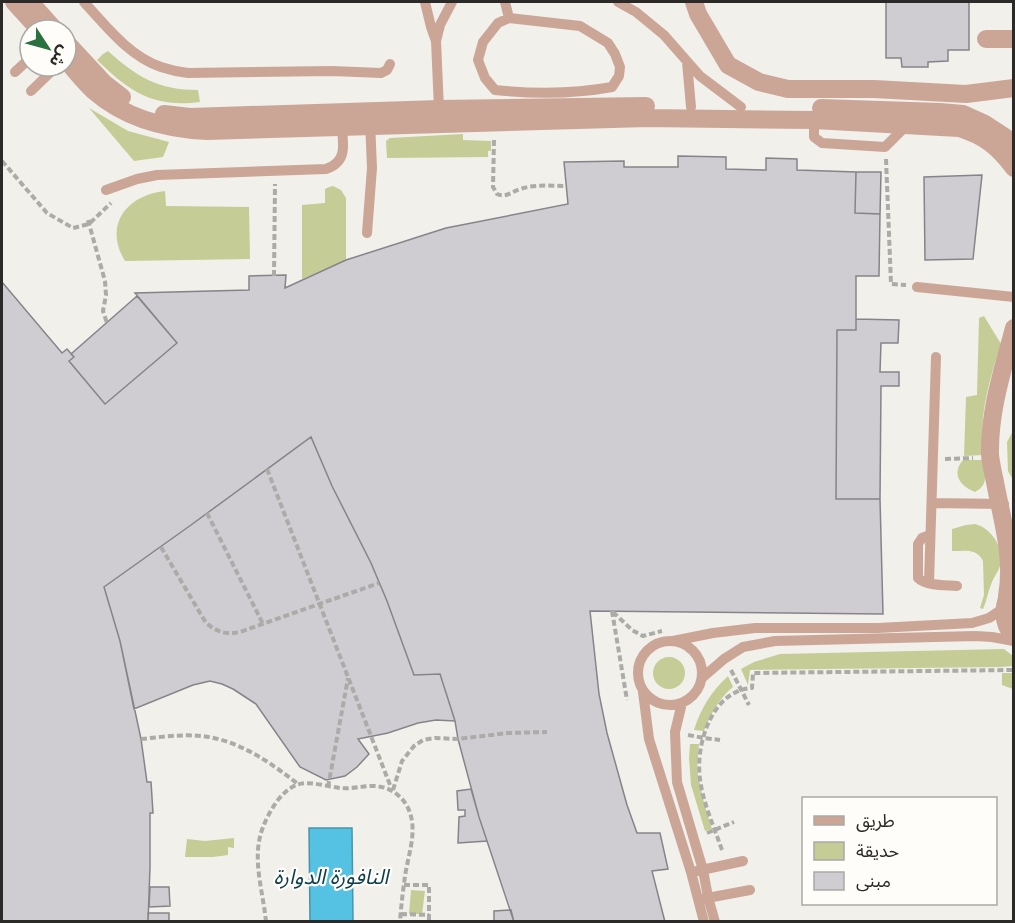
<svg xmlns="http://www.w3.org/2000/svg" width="1015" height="923" font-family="Lato,'Noto Sans Arabic',sans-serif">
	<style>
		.green { fill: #c6cc95 }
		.water { fill: #55c1e3; stroke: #4894ab; stroke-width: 1.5 }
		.building { fill: #cfcdd2; stroke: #868488; stroke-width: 1.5 }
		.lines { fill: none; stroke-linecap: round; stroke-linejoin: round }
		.path { stroke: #acaba7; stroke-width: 4; stroke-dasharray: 6 3; stroke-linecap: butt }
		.service { stroke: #cba697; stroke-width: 10 }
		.minor { stroke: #cba697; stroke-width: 18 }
		.labels { text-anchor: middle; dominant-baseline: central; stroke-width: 4.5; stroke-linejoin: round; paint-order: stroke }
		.water-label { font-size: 21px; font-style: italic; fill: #0f404e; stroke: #fefdf9 }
	</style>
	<rect width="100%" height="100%" fill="#f1f0eb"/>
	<!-- green -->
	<path class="green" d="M108 51C137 77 158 90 198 90L200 102C153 108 130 92 97 60L103 54Z
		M89 108 128 131 169 142 163 157 134 161Z
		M463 134V140L491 141V151H488V157L387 158 386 141 390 138Z
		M333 186 341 190 346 198V260L302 279V205L325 203V189L329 187Z
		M165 191 166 206 249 207 250 259 125 261C103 225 127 195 165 191Z
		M984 316 1001 344C993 368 986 392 983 417 982 430 983 443 983 455L964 456 966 397 977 395 979 318Z
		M1013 431V480L1008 471 1007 442Z
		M963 460H983C985 474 989 485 975 492 960 486 951 474 963 460Z
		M975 524C990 528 1001 543 1001 560 1001 568 995 575 992 582 988 591 987 600 983 609L980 608 984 595 983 561C977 548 965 551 952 551V529L966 525Z
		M1004 649 1013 656V666L1001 667 750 670 748 685 741 669 754 662 780 654Z
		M653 673a16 16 0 1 1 32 0a16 16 0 1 1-32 0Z
		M1002 673H1013V689L1002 685Z
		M728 676 733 687C719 698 711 714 704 731L694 730C701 708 711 692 728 676Z
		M690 744H699L697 770 704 803 712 829 705 831 691 785 689 758Z
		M234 838V848L228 847V855L213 857H185L187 839 205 841Z
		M411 890 425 891 422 914H409Z"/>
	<!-- water -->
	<path class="water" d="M309 828H352L353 921H310Z"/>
	<!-- building -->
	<path class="building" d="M886 2H969V50H948V61L928 62V67H902L901 58H886Z
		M678 156 726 157V169L766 170V158L797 159V170L856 172 855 213 880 214 879 276H856V330H837L836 499H880L883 614 590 611 599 694 607 733 627 805 637 833H660L668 869 652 871 665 922H514L479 817 458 739 455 721 440 674 414 675 387 601 371 563 332 486 311 437 191 525 104 587 120 641 141 739 147 782H151L153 813H150V867L148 922H2V282L62 353 67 349 74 357 69 361 105 404 177 343 135 293 249 290V276L286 275 285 288 346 260 446 228 568 204 564 162 624 161V167H678Z
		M856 172H881L880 214 855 213Z
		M982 175 973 259 925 260 924 177Z
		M137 296 177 343 105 404 69 361 74 357 71 354Z
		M856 319 899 320 898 343H881L880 372H899V386H881L880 499H836L837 330H856Z
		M311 437 332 486 371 563 387 601 414 675 440 674 455 721 436 720 418 723 388 733 358 739 369 754 357 767 345 776 326 780 300 767 256 704 233 689 222 684 210 681 193 685 134 709 120 641 104 587 191 525Z
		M471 789 479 817 487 841 458 843 459 817 465 816V810H458L457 791Z
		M150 887H169L170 906 149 907Z
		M511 910 514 922H494V911Z
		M148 913H169V922H148Z"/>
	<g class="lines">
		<!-- path -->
		<path class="path" d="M494 140 493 187 497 194C506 198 511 192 520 189 535 184 551 186 566 186
			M886 159 891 284 906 285
			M2 161 47 213 73 228 89 224 111 203
			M88 220 105 281 106 295 103 311 107 323
			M274 276 275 184
			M945 459 973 458
			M267 469 392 790
			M207 513 263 624
			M161 547 206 623C218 632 224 635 240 632L379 583
			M612 611 627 700
			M613 612 632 630 643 636 662 631
			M731 670 749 705
			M688 735 704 738 720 740
			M141 739C161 737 182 734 202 736 238 740 270 762 298 784
			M328 787 348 678
			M393 790 402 761 414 746 423 740 435 738 458 739 508 733 547 732
			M707 833 734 822
			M722 850C714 827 703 803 700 779 695 745 712 690 752 688L753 673 1014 670
			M404 885H429V922
			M401 914 429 915
			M266 922C263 890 251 858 263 827 269 812 280 792 296 785 309 780 328 787 341 788 352 789 362 786 373 786 390 786 405 797 410 813 417 833 408 856 405 876 403 891 401 906 400 922"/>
		<!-- service -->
		<path class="service" d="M84 2C106 26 129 56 161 67 170 70 179 72 188 73L332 71 381 73 387 70 390 64
			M425 2 431 27 436 41
			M505 2 509 18
			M618 2 636 12 664 35 700 76 741 107
			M509 18 580 26 608 43 615 54 620 67 619 76 612 87C574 94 534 94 495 90L485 78 478 60 483 42 498 23Z
			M687 62 691 107
			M15 72 30 58
			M31 91 57 66
			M439 109 436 41 440 25 452 2
			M814 117V137L822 143 885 147 907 125
			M106 190 137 179 157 175 326 169C349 161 343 142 341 122
			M367 233 372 168 370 121
			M917 287 1014 297
			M932 503 1004 504
			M930 535 922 538 918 544V578C926 586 946 585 957 586
			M929 583 936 357
			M673 641 713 633 755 628H878L972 623 989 618 1004 608
			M638 673a32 32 0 1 1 64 0a32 32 0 1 1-64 0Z
			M702 678 724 659 743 647 775 641 975 636 992 637 1014 641
			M643 692 649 739 691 872 704 922
			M682 703 675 732 677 782 703 870 708 897 715 922
			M697 871 743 861
			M702 899 750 890"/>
		<!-- minor -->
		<path class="minor" d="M14 2 35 25
			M30 2 55 30
			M694 2 698 14 728 65 759 82 788 89H874L966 94 1014 88
			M986 39H1014
			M66 42 104 83 122 97
			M66 60C75 70 84 82 94 91 126 119 166 129 207 131L647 118 814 120 959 128C985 136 998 147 1014 168
			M821 108 940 112 963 114 985 124 1005 137 1014 145
			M164 114 190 117 439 109 646 106
			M1013 586C1003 602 1000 621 1014 637
			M1007 596C1014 557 1002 520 995 482 993 473 991 464 990 455 989 411 1003 369 1014 328"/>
	</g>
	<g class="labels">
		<!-- water labels -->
		<g class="water-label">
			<text x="331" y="875">النافورة الدوارة</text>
		</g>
	</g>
	<!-- border -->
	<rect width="1015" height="923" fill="none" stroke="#2b2a28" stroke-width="6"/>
	<!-- legend -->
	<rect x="802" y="797" width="195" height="108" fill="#fefdf9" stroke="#aaa9a5" stroke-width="1.5"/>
	<rect x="814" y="816" width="30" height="9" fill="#cba697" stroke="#aaa9a5" stroke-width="1.5"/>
	<text x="856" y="827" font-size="18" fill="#2b2a28">طريق</text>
	<rect x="814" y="842" width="30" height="18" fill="#c6cc95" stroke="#aaa9a5" stroke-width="1.5"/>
	<text x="856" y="857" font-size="18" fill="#2b2a28">حديقة</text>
	<rect x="814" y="872" width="30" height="18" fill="#cfcdd2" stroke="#aaa9a5" stroke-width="1.5"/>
	<text x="856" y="887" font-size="18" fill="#2b2a28">مبنى</text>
	<!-- north arrow -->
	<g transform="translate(48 48) rotate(126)"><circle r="28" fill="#fefdf9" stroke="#aaa9a5" stroke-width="1.5"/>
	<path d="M0-4.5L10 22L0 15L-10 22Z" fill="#29723f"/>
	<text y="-9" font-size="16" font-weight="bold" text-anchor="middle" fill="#2b2a28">ش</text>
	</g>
</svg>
